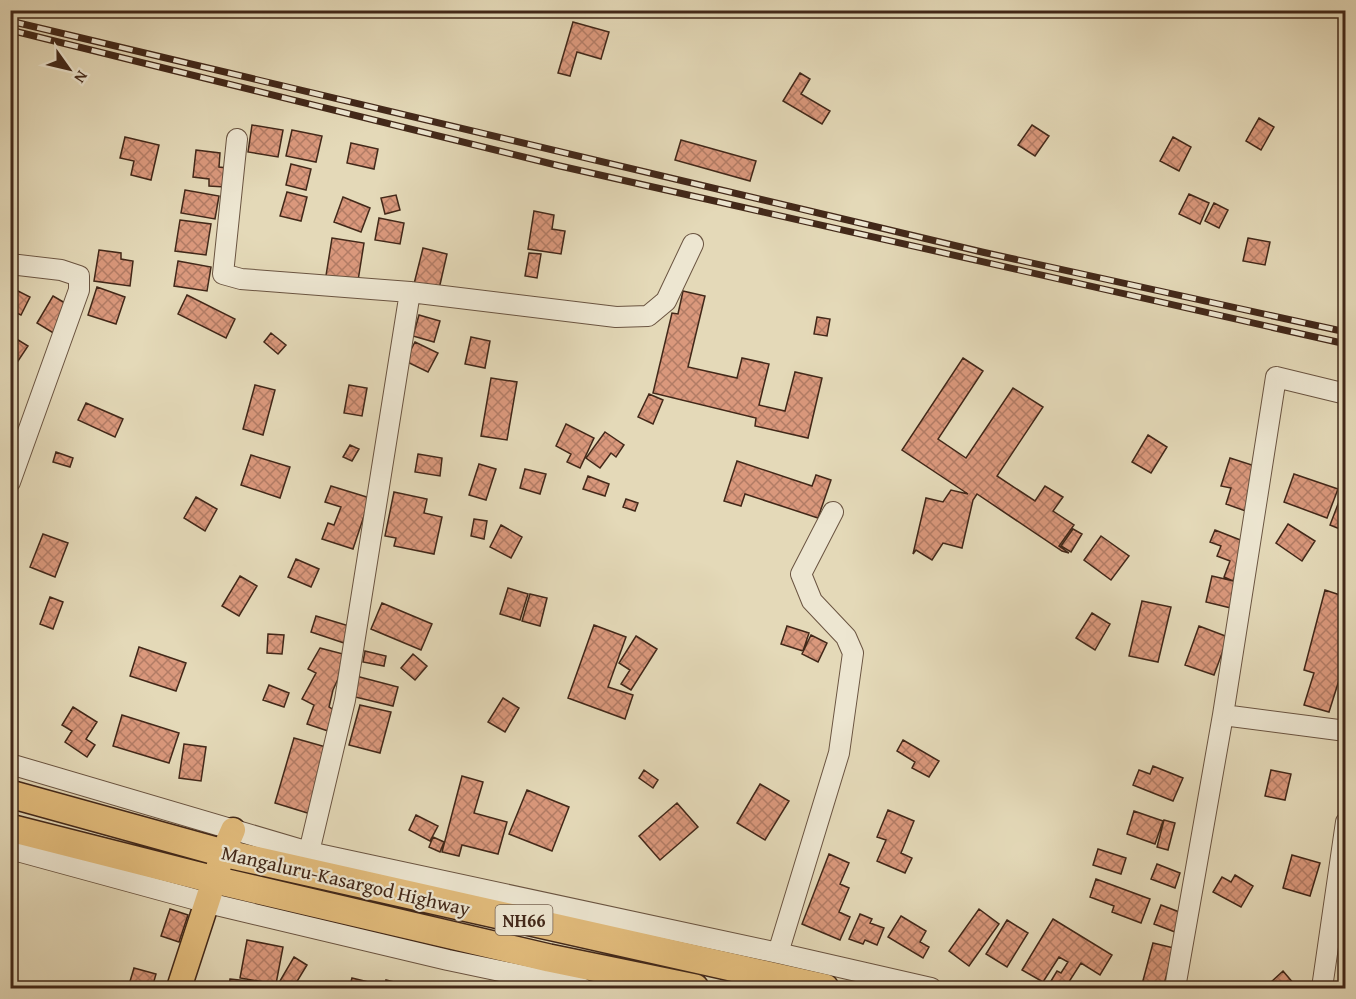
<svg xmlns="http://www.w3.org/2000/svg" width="1356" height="999" font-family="'Gentium Book Plus',serif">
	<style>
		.building { fill: url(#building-cross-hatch); stroke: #422819; stroke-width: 1.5 }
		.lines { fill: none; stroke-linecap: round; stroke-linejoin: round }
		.minor-casing { stroke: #6a5441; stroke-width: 22 }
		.major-casing { stroke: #422819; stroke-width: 27 }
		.highway-casing { stroke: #422819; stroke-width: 30 }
		.minor { stroke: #ede6d1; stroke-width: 20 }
		.major { stroke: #e2bc7c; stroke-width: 24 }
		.highway { stroke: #e2bc7c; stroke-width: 27 }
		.rail-casing { stroke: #422819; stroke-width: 7 }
		.rail { stroke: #ede6d1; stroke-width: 4.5; stroke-dasharray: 14; stroke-linecap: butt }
		.labels { text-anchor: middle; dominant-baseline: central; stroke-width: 4.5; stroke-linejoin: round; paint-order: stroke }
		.shield { fill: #ede6d1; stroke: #756150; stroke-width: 1.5 }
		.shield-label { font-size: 18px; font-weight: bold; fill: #422819 }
		.street-label { font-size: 20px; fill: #422819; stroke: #ede6d1 }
	</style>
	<defs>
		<pattern id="building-cross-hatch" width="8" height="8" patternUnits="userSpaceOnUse" patternTransform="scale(1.5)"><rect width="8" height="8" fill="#da987c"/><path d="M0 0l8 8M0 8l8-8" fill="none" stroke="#b27c65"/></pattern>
	</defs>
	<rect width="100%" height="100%" fill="#e4d9b8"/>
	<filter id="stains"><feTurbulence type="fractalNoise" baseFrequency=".00333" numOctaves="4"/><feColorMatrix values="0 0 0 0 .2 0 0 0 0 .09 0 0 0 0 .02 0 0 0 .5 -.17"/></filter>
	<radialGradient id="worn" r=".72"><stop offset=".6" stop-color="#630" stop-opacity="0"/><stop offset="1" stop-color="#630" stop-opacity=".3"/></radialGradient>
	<!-- building -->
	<path class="building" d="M573 22 609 32 601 59 577 52 570 76 558 73Z
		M800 73 810 79 801 94 830 111 822 124 783 101Z
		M1259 118 1274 127 1261 150 1246 141Z
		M252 125 283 130 278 157 248 152Z
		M1032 125 1049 136 1035 156 1018 145Z
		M292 130 322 136 316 162 286 156Z
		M125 137 159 145 151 180 131 175 134 161 120 158Z
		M1173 137 1191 147 1179 171 1160 161Z
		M681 140 756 161 750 181 675 160Z
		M351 143 378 149 374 169 347 163Z
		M196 150 220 153 219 167 227 168 225 187 209 186V179L193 177Z
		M291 164 311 169 306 190 286 185Z
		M185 190 219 196 215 219 181 213Z
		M287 192 307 197 301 221 280 216Z
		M1189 194 1209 203 1200 224 1179 214Z
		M396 195 400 210 385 214 381 198Z
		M343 197 370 208 361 232 334 222Z
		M1214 203 1228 210 1219 228 1205 221Z
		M534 211 554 215 552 229 565 231 561 254 528 249Z
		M379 218 404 223 400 244 375 240Z
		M180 220 211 224 206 255 175 251Z
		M332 238 364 243 357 287 325 282Z
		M1248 238 1270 242 1265 265 1243 261Z
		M423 248 447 254 439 289 414 284Z
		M99 250 121 253V259L133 261 130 286 94 281Z
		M529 253 541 254 537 278 525 276Z
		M178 261 211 267 207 291 174 286Z
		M97 287 125 297 116 324 88 315Z
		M16 290 30 297 21 315 10 310V302Z
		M683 291 705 296 688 367 737 378 742 358 769 364 759 405 785 411 795 372 822 378 808 438 755 426 756 418 653 393 672 313 678 314Z
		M187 295 235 319 226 338 178 314Z
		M53 296 72 307 55 334 37 323Z
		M419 315 440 321 434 342 413 336Z
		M817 317 830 319 827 336 814 334Z
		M271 333 286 345 278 354 264 342Z
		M10 335 28 346 10 373Z
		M471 337 490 341 485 368 465 364Z
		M415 342 438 353 428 372 405 361Z
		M963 358 983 371 938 439 966 458 1013 388 1043 407 997 476 1035 501 1045 486 1063 497 1053 511 1074 525 1059 546 1069 553 1062 551 977 494 973 500 962 548 943 543 932 560 916 550 913 554 926 498 943 502 951 490 968 494 902 450Z
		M491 378 517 382 507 440 481 436Z
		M255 385 275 390 263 435 243 429Z
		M349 385 367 388 362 416 344 413Z
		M649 394 663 400 653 424 638 417Z
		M86 403 123 419 115 437 78 420Z
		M566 424 594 438 580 468 567 462 571 454 556 446Z
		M605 432 624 445 616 457 611 453 600 468 586 458Z
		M1148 435 1167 447 1151 473 1132 462Z
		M350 445 359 449 352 461 343 457Z
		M56 452 73 458 70 467 53 462Z
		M418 454 442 458 440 476 415 472Z
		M251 455 290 467 280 498 241 485Z
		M1230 458 1258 467 1254 514 1226 504 1231 488 1221 486Z
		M737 461 812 486 816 475 831 480 818 518 745 494 741 506 724 501Z
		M479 464 496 469 486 500 469 495Z
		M525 469 546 474 540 494 520 488Z
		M1294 474 1338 489 1327 518 1284 502Z
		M588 476 609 484 605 496 583 489Z
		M331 486 370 498 353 549 322 539 328 523 334 525 341 507 325 502Z
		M394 492 427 499 424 513 442 517 434 554 394 546 396 538 385 536Z
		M196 497 217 509 205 531 184 518Z
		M626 499 638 503 635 511 623 507Z
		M1340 499 1346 501V523L1343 522 1340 529 1330 525Z
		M474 519 487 521 484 539 471 536Z
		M1288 524 1315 541 1302 561 1276 543Z
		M501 525 522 537 511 558 490 547Z
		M1073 529 1082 534 1071 552 1061 546Z
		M1215 530 1248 543 1233 581 1224 577 1230 561 1217 556 1221 546 1210 542Z
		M43 534 68 543 55 577 30 567Z
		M1101 536 1129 556 1111 580 1084 560Z
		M296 559 319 569 311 587 288 577Z
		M240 576 257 586 239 616 222 606Z
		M1212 576 1238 582 1231 608 1206 602Z
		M508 588 528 594 520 620 500 614Z
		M1325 590 1343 596 1340 603 1346 605V679L1340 677 1329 712 1304 705 1314 673 1304 670Z
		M530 594 547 598 540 626 522 621Z
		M50 597 63 602 53 629 40 624Z
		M1142 601 1171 607 1158 662 1129 656Z
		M382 603 432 624 421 650 371 629Z
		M1092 613 1110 624 1095 650 1076 638Z
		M316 616 349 626 344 643 311 632Z
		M594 625 626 637 608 687 633 695 625 719 568 698Z
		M787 626 809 633 803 651 781 644Z
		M1199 626 1228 637 1214 675 1185 665Z
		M268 634 284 635 282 654 267 653Z
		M811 635 827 643 818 662 802 654Z
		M636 636 657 649 631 690 621 684 630 670 619 663Z
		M139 647 186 663 176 691 130 676Z
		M320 648 343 654 338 679 333 690 329 707 334 710 328 731 307 724 314 705 302 699 316 673 308 669Z
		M365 651 386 656 384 666 363 662Z
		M413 654 427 666 415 680 401 668Z
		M356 676 398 687 393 706 351 696Z
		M269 685 289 693 284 707 263 700Z
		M503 698 519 708 505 732 488 722Z
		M360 705 391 712 380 753 349 745Z
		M73 707 97 722 86 739 95 745 87 757 65 742 72 731 62 725Z
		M122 715 179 733 169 763 113 746Z
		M294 738 333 749 314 815 275 803Z
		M903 740 939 761 929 777 912 768 915 762 897 751Z
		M184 744 206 747 201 781 179 778Z
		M1153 766 1183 778 1173 801 1133 785 1139 770 1150 774Z
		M644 770 658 780 653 788 639 778Z
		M1271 770 1291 774 1285 800 1265 796Z
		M462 776 483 782 474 813 507 822 498 854 462 845 459 856 442 852Z
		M760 784 789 801 765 840 737 823Z
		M527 790 569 807 552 851 509 834Z
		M677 803 698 827 660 860 639 836Z
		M888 810 914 821 901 853 912 858 905 873 877 861 886 840 877 837Z
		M1134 811 1163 821 1155 844 1127 834Z
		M416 815 438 826 430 841 409 830Z
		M1164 820 1175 823 1168 850 1157 847Z
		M433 837 444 842 440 852 429 847Z
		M1098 849 1126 858 1121 874 1093 865Z
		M829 854 849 863 840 884 849 888 839 912 850 917 840 940 802 924Z
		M1292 855 1320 863 1310 896 1283 888Z
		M1157 864 1180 873 1175 888 1151 879Z
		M1235 875 1253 886 1241 907 1213 892 1222 877 1231 882Z
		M1096 879 1150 899 1141 923 1112 912 1114 906 1090 897Z
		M1161 905 1182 913 1175 932 1154 924Z
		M170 909 188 915 179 942 161 936Z
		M979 909 999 924 969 966 949 951Z
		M860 914 872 919 870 923 884 928 877 945 865 940 863 944 849 939Z
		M901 916 926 931 920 942 929 947 923 958 888 937Z
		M1053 919 1112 955 1100 975 1081 963 1065 988H1052L1048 986 1057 971 1061 973 1068 962 1059 957 1043 982 1022 970Z
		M1007 920 1028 933 1007 967 986 954Z
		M247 940 283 947 276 984 240 978Z
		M1153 943 1174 948 1163 988H1141Z
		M294 957 307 965 293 988H280L277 986Z
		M134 968 156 974 152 988H128Z
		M1283 971 1294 984 1289 988H1275L1270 983Z
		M352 978 385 986 386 980 410 986 409 988H349Z
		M230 979 258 982 257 988H229Z"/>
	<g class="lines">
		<defs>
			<path id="minor" d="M237 139 223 274 241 279 410 292 616 317 648 316 666 301 693 244
				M10 264 61 270 79 276V290L10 482
				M1223 715 1346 731
				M10 764 309 852 778 953 931 988
				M10 849 208 903 448 960 582 988
				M309 852 345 700 410 292
				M778 953 839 753 853 653 846 637 812 601 801 574 833 512
				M1175 988 1223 715 1276 377 1346 394
				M1322 988 1346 822"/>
			<path id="major" d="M179 988 223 853 233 830"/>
			<path id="highway" d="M10 794 223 853 825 988
				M10 828 215 880 549 958 695 988"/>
		</defs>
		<!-- minor casing -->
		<use href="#minor" class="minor-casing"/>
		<!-- major casing -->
		<use href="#major" class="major-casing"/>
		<!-- highway casing -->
		<use href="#highway" class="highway-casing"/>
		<!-- minor -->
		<use href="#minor" class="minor"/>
		<!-- major -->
		<use href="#major" class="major"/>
		<!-- highway -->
		<use href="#highway" class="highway"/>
		<defs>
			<path id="rail" d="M10 21 982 252 1346 332
				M10 30 560 166 1346 344"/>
		</defs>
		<!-- rail casing -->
		<use href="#rail" class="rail-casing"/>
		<!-- rail -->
		<use href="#rail" class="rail"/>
	</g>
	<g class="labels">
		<!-- shield labels -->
		<rect class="shield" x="495.5" y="905" width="57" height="30" rx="4.5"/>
		<g class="shield-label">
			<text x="524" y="920">NH66</text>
		</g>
		<!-- street labels -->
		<g class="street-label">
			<text transform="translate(346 880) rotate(13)">Mangaluru-Kasargod Highway</text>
		</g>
	</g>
	<!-- margin -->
	<rect width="1356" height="999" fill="none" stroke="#e4d9b8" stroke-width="36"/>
	<rect x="12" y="12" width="1332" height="975" fill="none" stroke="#422819" stroke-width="3"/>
	<rect x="18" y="18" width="1320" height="963" fill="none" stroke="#422819" stroke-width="1.5"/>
	<!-- north arrow -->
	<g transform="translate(69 69) rotate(124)" stroke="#ede6d1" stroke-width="4.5" paint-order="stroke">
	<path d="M0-4.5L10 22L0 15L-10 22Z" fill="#422819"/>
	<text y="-9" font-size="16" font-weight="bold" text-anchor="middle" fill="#422819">N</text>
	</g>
	<rect width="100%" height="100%" filter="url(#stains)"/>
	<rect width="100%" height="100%" fill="url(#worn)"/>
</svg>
